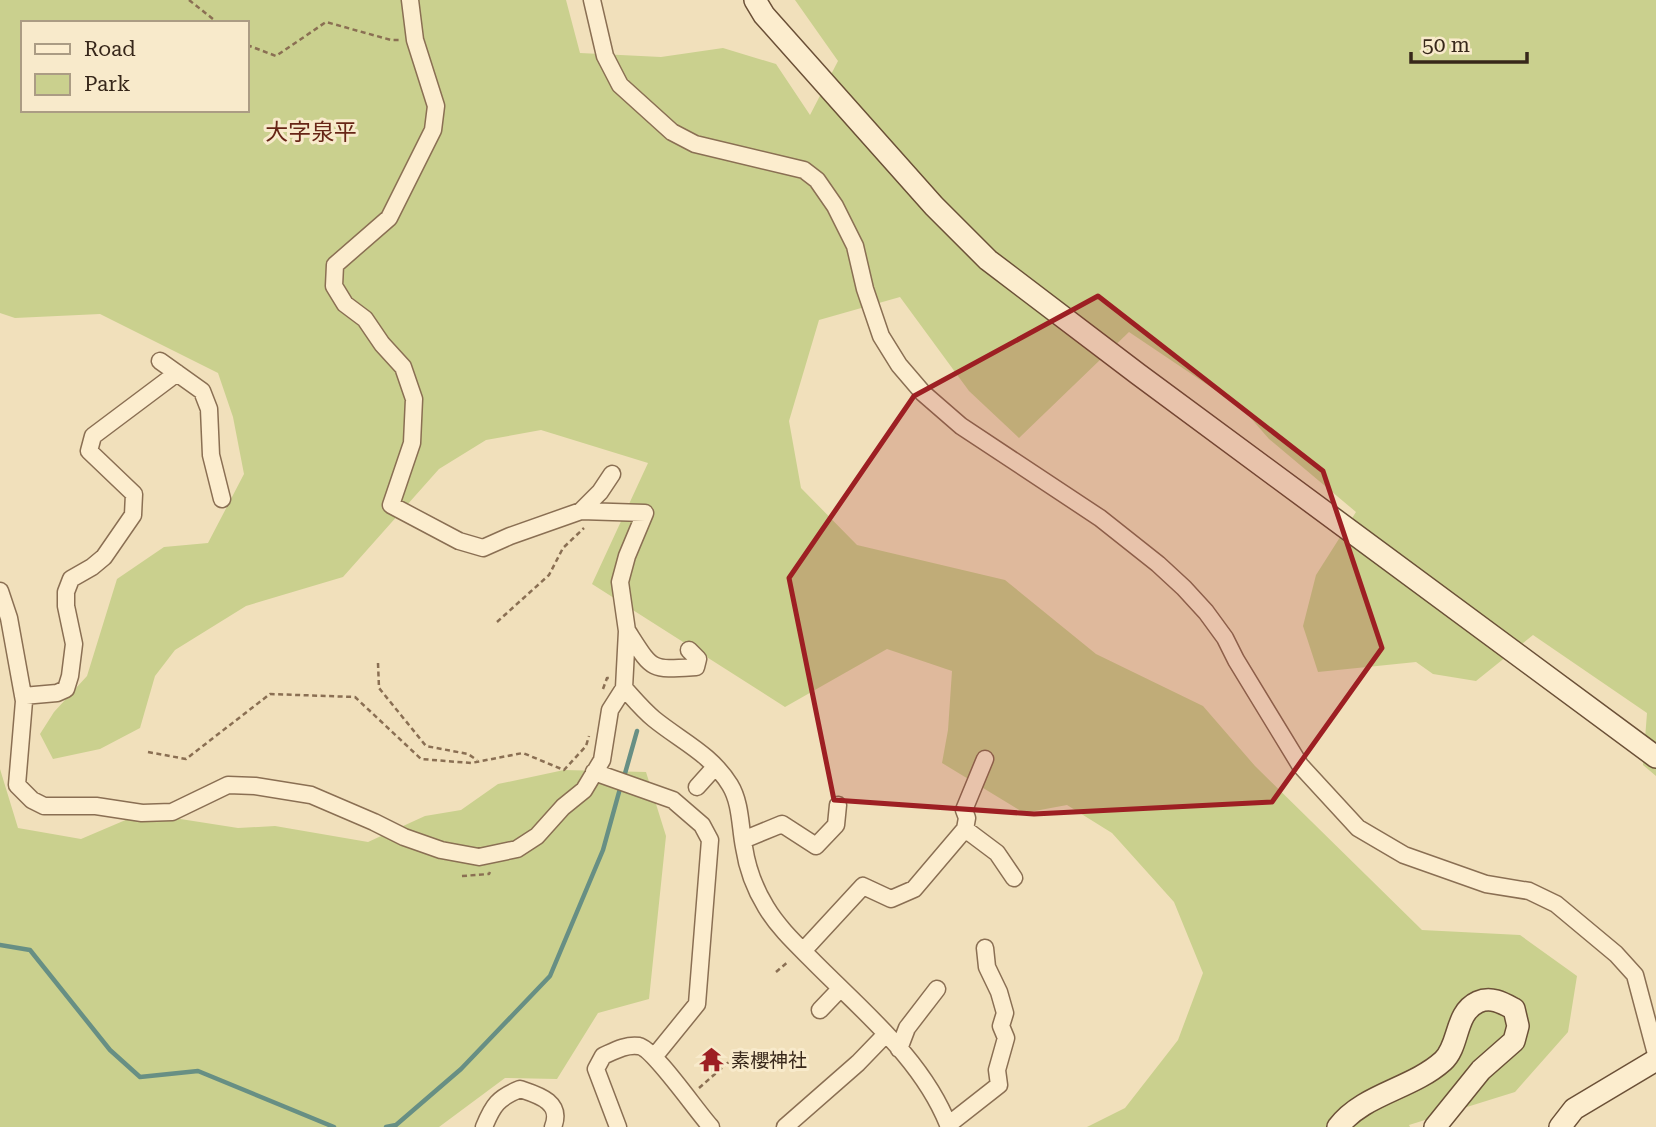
<svg xmlns="http://www.w3.org/2000/svg" width="1656" height="1127" font-family="'Roboto Serif','Noto Sans JP',serif">
	<style>
		.green { fill: #cad08e; fill-rule: evenodd }
		.lines { fill: none; stroke-linecap: round; stroke-linejoin: round }
		.stream { stroke: #678f84; stroke-width: 4.5 }
		.street-casing { stroke: #8a6f53; stroke-width: 19 }
		.secondary-casing { stroke: #6b5037; stroke-width: 24 }
		.path { stroke: #8a6f53; stroke-width: 2.5; stroke-dasharray: 5 3.5; stroke-linecap: butt }
		.street { stroke: #fcedce; stroke-width: 16 }
		.secondary { stroke: #fcedce; stroke-width: 21 }
		.marked { fill: #9d1f23; fill-opacity: 0.2; stroke: #9d1f23; stroke-width: 5; stroke-linejoin: round }
		.labels { text-anchor: middle; dominant-baseline: central; stroke-width: 6; stroke-linejoin: round; paint-order: stroke }
		.poi-label { font-size: 19px; fill: #37271a; stroke: #f8eacb; text-anchor: start }
		.quarter-label { font-size: 23px; fill: #672516; stroke: #f8eacb }
	</style>
	<rect width="100%" height="100%" fill="#f1e0bb"/>
	<!-- green -->
	<path class="green" d="M0 0H566L580 53 661 57 723 48 776 64 810 115 838 61 795 0H1656V776L1643 765 1647 713 1533 635 1476 681 1433 674 1416 662 1318 672 1303 626 1316 575 1356 512 1269 439 1242 408 1129 332 1019 438 969 391 900 297 819 320 789 421 801 488 857 545 1005 580 1096 654 1203 706 1255 766 1422 930 1520 935 1577 976 1568 1032 1515 1092 1409 1125 1410 1127H1087L1125 1108 1178 1040 1203 973 1174 902 1112 833 1067 805 1024 813 942 763 948 730 952 671 887 649 785 707 592 584 648 463 541 430 486 440 439 469 343 577 246 606 175 650 155 676 140 728 100 749 53 759 40 734 54 712 87 676 117 579 164 547 208 543 244 474 233 417 218 373 100 314 15 318 0 313ZM23 23H247V110H23Z
		M0 769 18 828 81 839 142 813 238 828 275 826 368 842 425 816 461 810 498 784 564 770 646 772 666 836 649 999 598 1013 557 1079 505 1078 439 1127H0Z"/>
	<g class="lines">
		<!-- stream -->
		<path class="stream" d="M624 777 637 731
			M0 945 30 950 110 1050 140 1077 198 1071 334 1127
			M386 1127 396 1125 461 1069 550 976 603 850 621 785"/>
		<defs>
			<path id="street" d="M592 0 605 56 620 85 672 132 695 144 804 170 817 180 835 206 855 246 865 289 881 336 899 365 923 393 961 426 1100 518 1158 564 1184 588 1206 612 1225 638 1236 660 1300 765 1358 828 1404 855 1486 884 1529 891 1556 904 1616 954 1635 975 1656 1054
				M160 361 202 391 209 409 211 455 222 499
				M581 511 600 492 612 474
				M0 591 9 618 24 701 17 785 32 800 44 806H96L142 813 172 812 228 785 255 786 311 795 374 822 404 837 441 850 479 857 517 849 537 836 563 807 584 790 602 760 610 710 624 688 627 631 620 582 627 556 645 513 581 511 510 536 483 548 459 541 391 505 412 443 414 399 403 367 382 344 365 319 345 304 334 286 335 265 389 218 433 130 436 106 415 40 410 0
				M628 632C653 671 650 670 696 667L698 659 689 650
				M624 688C634 699 643 710 654 719 681 741 711 754 730 785 741 803 740 827 744 847 747 867 755 889 766 907 778 927 795 943 811 959 861 1010 923 1059 949 1127
				M23 696 57 693 66 689 70 676 74 644 66 606V592L71 579 92 567 104 557 133 515 134 494 89 451 93 436 177 373
				M594 772 673 800 702 825 710 840 697 1004 654 1057
				M697 787 715 767
				M965 829 967 818 964 810 985 759
				M743 840 782 824 816 846 836 825 838 805
				M803 951 863 886 891 899 914 889 965 829 997 853 1014 878
				M820 1010 840 989
				M899 1049 907 1028 937 989
				M948 1125 999 1085 997 1070 1006 1038 1001 1026 1005 1013 999 992 987 967 985 948
				M484 1127C493 1105 498 1098 520 1089 538 1095 563 1102 553 1127
				M618 1127 596 1069 603 1056C614 1051 626 1044 639 1046 654 1049 697 1112 711 1127
				M785 1127 858 1063 886 1034"/>
			<path id="secondary" d="M755 0 764 15 934 206 988 260 1138 374 1656 757
				M1338 1127C1363 1094 1412 1089 1443 1061 1460 1046 1454 1013 1478 1002 1491 996 1503 1003 1514 1009L1518 1026 1514 1041 1481 1070 1435 1127
				M1560 1127 1574 1109 1656 1060"/>
		</defs>
		<!-- street casing -->
		<use href="#street" class="street-casing"/>
		<!-- secondary casing -->
		<use href="#secondary" class="secondary-casing"/>
		<!-- path -->
		<path class="path" d="M189 0 218 23
			M247 45 276 56 326 22 391 40H401
			M497 622 549 575 563 548 584 528
			M378 663 379 688 426 746 468 754 477 760
			M603 689 607 678H609
			M148 752 186 759 270 694 355 697 421 759 471 763 523 753 564 770 586 746 589 736
			M462 876 489 874 490 872
			M776 972 789 961
			M699 1088 731 1060"/>
		<!-- street -->
		<use href="#street" class="street"/>
		<!-- secondary -->
		<use href="#secondary" class="secondary"/>
	</g>
	<!-- marked area -->
	<path class="marked" d="M1098 296 1323 471 1382 648 1272 802 1034 814 834 800 789 578 914 396Z"/>
	<!-- icons -->
	<defs>
		<symbol id="temple-bare" viewBox="-9 -9 18 18"><path d="M0-6L5-2H3V0L6.5 2.5H4V6H1.5V3h-3V6H-4V2.5H-6.5L-3 0V-2H-5Z" fill="#9d1f23" stroke="#f8eacb" stroke-width="2.5" paint-order="stroke"/></symbol>
	</defs>
	<g fill-rule="evenodd">
		<use href="#temple-bare" x="694" y="1042" width="35" height="35"/>
	</g>
	<g class="labels">
		<!-- poi labels -->
		<g class="poi-label">
			<text x="731" y="1060">素櫻神社</text>
		</g>
		<!-- quarter labels -->
		<g class="quarter-label">
			<text x="311" y="132">大字泉平</text>
		</g>
	</g>
	<!-- legend -->
	<rect x="21" y="21" width="228" height="91" fill="#f8eacb" stroke="#ab9c84" stroke-width="2"/>
	<rect x="35" y="44" width="35" height="10" fill="#fcedce" stroke="#ab9c84" stroke-width="2"/>
	<text x="84" y="56" font-size="21" fill="#37271a">Road</text>
	<rect x="35" y="74" width="35" height="21" fill="#cad08e" stroke="#ab9c84" stroke-width="2"/>
	<text x="84" y="91" font-size="21" fill="#37271a">Park</text>
	<!-- scale -->
	<path d="M1411 52v10h116v-10" fill="none" stroke="#37271a" stroke-width="3.5"/>
	<text x="1422" y="52" font-size="21" fill="#37271a" stroke="#f8eacb" stroke-width="5" paint-order="stroke">50 m</text>
</svg>
